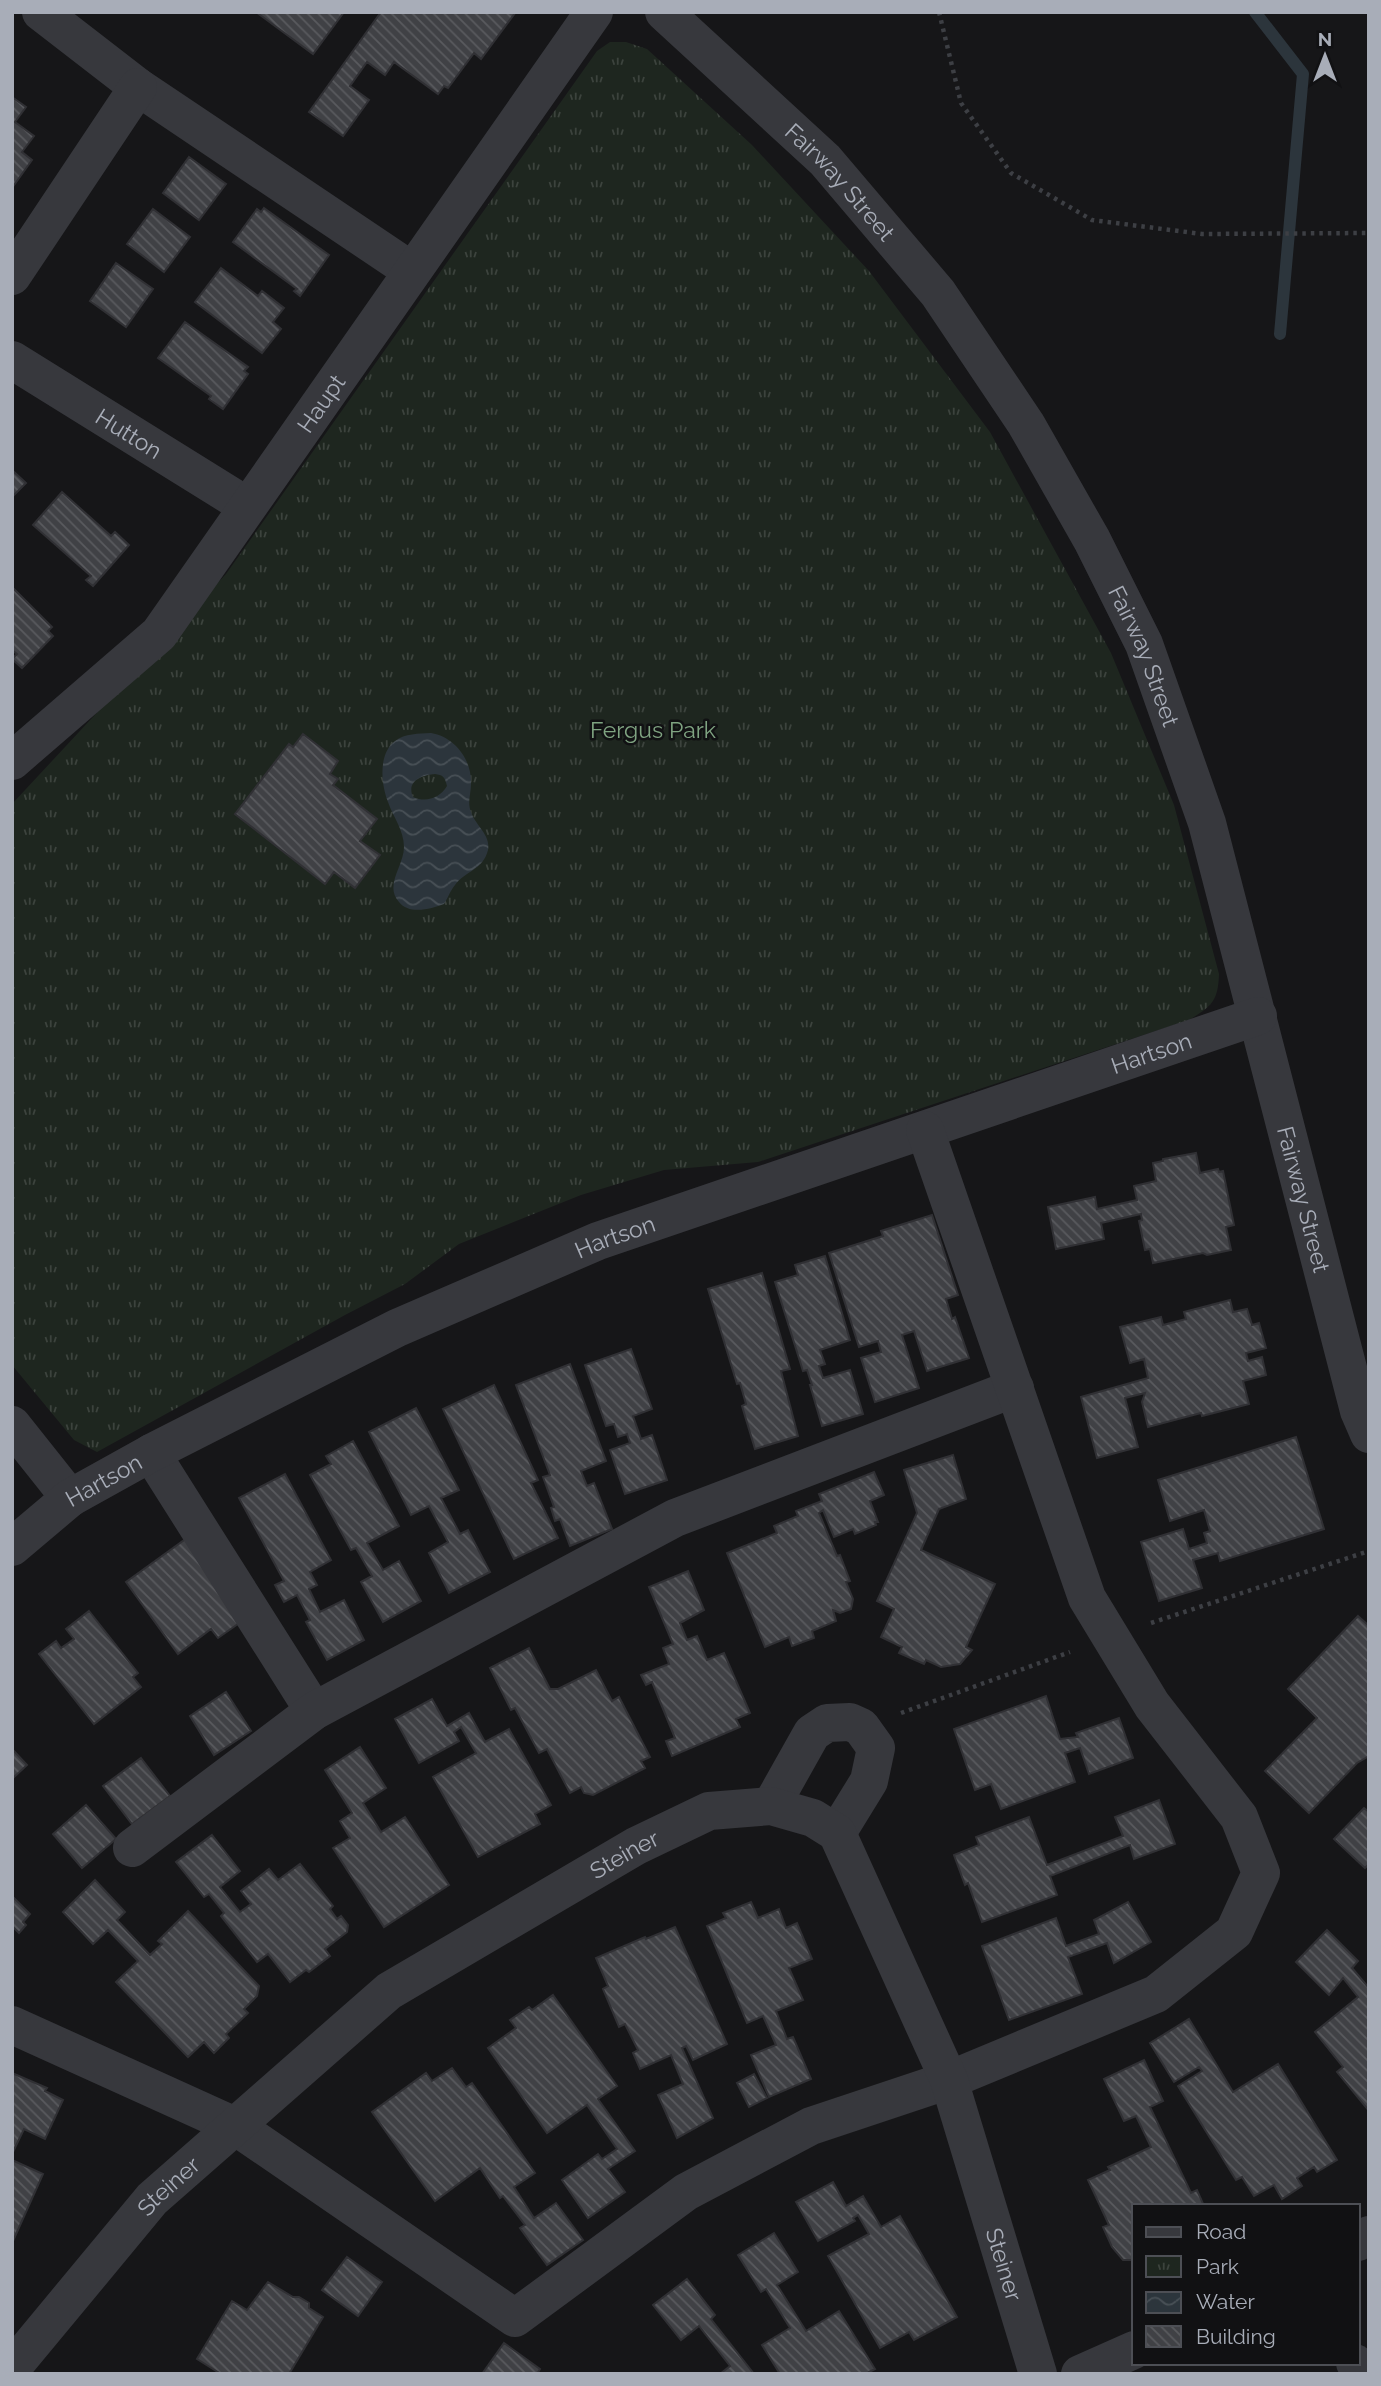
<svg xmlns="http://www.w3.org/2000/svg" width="1381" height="2386" font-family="Raleway,sans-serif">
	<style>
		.park { fill: url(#park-tufts) }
		.water { fill: url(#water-waves); fill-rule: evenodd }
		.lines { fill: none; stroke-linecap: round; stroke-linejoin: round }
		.stream { stroke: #2c353c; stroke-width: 12 }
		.building { fill: url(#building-back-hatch); stroke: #303034; stroke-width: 2 }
		.path { stroke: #3d3f44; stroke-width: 4.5; stroke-dasharray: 3.5 5; stroke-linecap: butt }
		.minor { stroke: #37383d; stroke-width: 38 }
		.labels { text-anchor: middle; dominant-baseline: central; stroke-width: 5; stroke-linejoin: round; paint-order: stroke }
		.street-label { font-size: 23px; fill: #a8adb8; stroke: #111113 }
		.park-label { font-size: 23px; fill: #7fa381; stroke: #111113 }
	</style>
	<defs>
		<pattern id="park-tufts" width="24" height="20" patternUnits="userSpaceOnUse" patternTransform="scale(1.75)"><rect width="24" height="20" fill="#1e261f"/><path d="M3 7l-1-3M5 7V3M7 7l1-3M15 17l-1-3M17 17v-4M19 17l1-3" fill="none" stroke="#3c433d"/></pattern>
		<pattern id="water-waves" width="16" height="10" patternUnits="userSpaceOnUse" patternTransform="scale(1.75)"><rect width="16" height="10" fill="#2c353c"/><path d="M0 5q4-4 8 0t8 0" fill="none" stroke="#485056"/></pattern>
		<pattern id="building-back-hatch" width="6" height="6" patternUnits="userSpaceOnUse" patternTransform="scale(1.75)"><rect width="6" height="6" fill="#404145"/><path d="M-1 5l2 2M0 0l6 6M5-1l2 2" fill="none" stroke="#595a5e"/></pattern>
	</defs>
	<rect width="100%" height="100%" fill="#161618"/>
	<!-- park -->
	<path class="park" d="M610 42H626L647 49 752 145 869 271 990 432 1111 653 1174 805 1219 974C1218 1001 1212 1006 1189 1020L758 1162 664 1170 581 1195 459 1244 405 1284 345 1315 97 1452 74 1440 12 1365V804L226 574 597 51Z"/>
	<!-- water -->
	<path class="water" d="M431 733C455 737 472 760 471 784 471 794 467 802 471 812 475 825 491 835 488 850 483 870 465 871 455 885 450 891 448 898 444 904 431 909 409 915 399 902 384 885 404 866 404 847 404 830 393 817 388 802 381 784 378 754 395 741 405 733 419 734 431 733ZM435 774C443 775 445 777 447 786 440 798 426 803 413 797 406 781 422 775 435 774Z"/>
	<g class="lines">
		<!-- stream -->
		<path class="stream" d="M1255 12 1303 74 1280 334"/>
	</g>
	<!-- building -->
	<path class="building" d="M256 12H344L313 54Z
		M381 12H513L515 13 481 59 474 53 448 88 444 86 438 94 394 62 385 75 367 62 350 86 369 100 343 136 309 112Z
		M12 97 26 107 15 122 34 136 22 152 32 160 12 188Z
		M189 157 226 184 199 220 163 193Z
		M264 208 329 255 300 296 294 291 297 289 233 242 257 209 261 212Z
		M153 209 190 237 164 272 127 244Z
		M116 263 153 289 126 327 90 301Z
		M221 268 258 296 262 291 284 308 273 322 281 329 262 353 195 302Z
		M185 322 248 367 244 371 248 374 223 409 209 399 211 396 158 358Z
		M12 470 26 483 12 497Z
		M62 492 111 536 115 532 129 545 93 586 86 580 91 576 33 525Z
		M12 587 52 627 48 631 53 636 22 668 12 659 17 654 12 650Z
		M303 734 338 761 330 774 338 779 333 785 377 819 360 841 380 855 355 888 334 872 325 884 235 814 289 744 293 747Z
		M1196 1153 1200 1173 1218 1169 1219 1172 1223 1171 1234 1225 1226 1227 1231 1250 1207 1255 1203 1253 1153 1263 1150 1249 1145 1250 1139 1221 1142 1220 1141 1214 1101 1223 1104 1239 1056 1249 1048 1207 1095 1197 1097 1209 1137 1200 1134 1186 1156 1181 1153 1163 1163 1161V1159Z
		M932 1215 958 1295 946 1299 952 1319 955 1317 969 1358 927 1371 914 1331 902 1335 919 1388 875 1402 861 1358 881 1352 878 1341 859 1347 829 1253 883 1236 881 1231Z
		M825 1256 850 1340 820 1350 825 1364 819 1366 823 1378 850 1370 863 1414 822 1426 810 1385H812L807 1370 803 1371 775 1282 798 1275 795 1265Z
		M762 1273 790 1369 781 1371 798 1436 755 1449 742 1406 746 1404 740 1383 737 1384 708 1289Z
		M1230 1300 1233 1312 1247 1309 1252 1325 1259 1323 1266 1348 1246 1353 1248 1361 1262 1357 1266 1375 1243 1381 1249 1404 1202 1416 1201 1413 1148 1427 1142 1402 1145 1393 1125 1398 1138 1447 1097 1458 1081 1397 1148 1378 1144 1359 1130 1363 1120 1327 1161 1317 1163 1325 1186 1319 1184 1312Z
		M631 1349 652 1409 633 1416 641 1439 652 1435 667 1480 625 1494 610 1450 630 1443 627 1434 618 1437 614 1424 606 1426 585 1365Z
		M570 1364 606 1461 581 1471 587 1486 594 1483 612 1529 570 1546 560 1519 555 1521 551 1508 554 1507 543 1477 550 1475 516 1385Z
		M494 1385 538 1480 531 1483 558 1538 514 1559 443 1409Z
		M416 1408 459 1490 441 1498 460 1534 468 1530 490 1572 449 1593 429 1553 448 1542 429 1506 411 1515 369 1432Z
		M1296 1437 1324 1529 1220 1561 1218 1553 1193 1560 1202 1588 1159 1601 1141 1542 1183 1529 1189 1549 1207 1543 1204 1533 1210 1531 1204 1510 1170 1521 1158 1480Z
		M353 1441 399 1526 367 1543 383 1570 399 1561 421 1601 383 1622 361 1582 372 1576 356 1548 351 1550 310 1475 331 1464 326 1456Z
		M953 1455 966 1499 939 1509 921 1550 995 1584 966 1647 972 1650 960 1664 941 1667 926 1660 924 1664 899 1653 902 1647 881 1637 894 1609 877 1601 917 1513 904 1470Z
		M874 1472 884 1495 870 1501 878 1522H875L876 1525 855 1534 853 1529 834 1537 823 1510 819 1513 837 1556 840 1555 850 1581 846 1582 853 1599 851 1609 840 1613 833 1610 836 1621 812 1631 814 1638 792 1646 789 1637 765 1647 727 1553 777 1533 774 1526 798 1516 796 1511 822 1501 819 1494Z
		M285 1474 331 1560 310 1572 317 1585 309 1589 320 1612 344 1600 364 1640 327 1660 306 1622 310 1620 297 1595 284 1602 275 1585 284 1581 239 1498Z
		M187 1538 245 1619 218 1638 211 1629 178 1654 126 1582Z
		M688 1571 704 1610 680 1623 687 1640 697 1636 707 1660 724 1653 750 1713 736 1719 740 1727 672 1756 666 1741 675 1738 652 1682 646 1685 641 1675 669 1664 663 1648 673 1644 649 1587Z
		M89 1611 138 1673 133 1677 141 1687 94 1724 39 1654 56 1641 61 1648 74 1639 66 1629Z
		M1358 1616 1369 1626V1756L1357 1763 1309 1813 1265 1771 1317 1718 1288 1689Z
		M529 1648 550 1689H558L596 1670 612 1701 619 1697 650 1757 641 1761 645 1768 593 1795 584 1793 581 1787 570 1793 547 1749 539 1753 515 1708 511 1710 490 1668Z
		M226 1692 251 1731 214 1755 190 1716Z
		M1046 1696 1060 1739 1078 1737 1076 1733 1119 1718 1133 1758 1089 1774 1080 1748 1065 1753 1075 1782 1001 1809 991 1784 975 1790 954 1729Z
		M432 1699 447 1726 469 1713 485 1742 509 1729 551 1805 535 1814 540 1824 478 1857 433 1777 476 1753 461 1727 454 1732 459 1741 419 1763 395 1719Z
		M360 1747 386 1788 363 1803 381 1832 405 1817 449 1885 384 1927 333 1848 350 1838 340 1821 352 1813 325 1770Z
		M12 1749 27 1765 12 1779Z
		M141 1758 170 1796 132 1824 103 1786Z
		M1159 1800 1175 1844 1134 1859 1130 1845 1050 1876 1057 1895 982 1922 968 1883 965 1885 954 1855 979 1845 976 1837 1029 1817 1047 1865 1123 1836 1115 1817Z
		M86 1805 116 1839 82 1868 53 1834Z
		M1364 1808 1369 1812V1864L1365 1868 1334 1839Z
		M212 1835 240 1871 220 1887 240 1912 251 1904 241 1891 269 1869 278 1880 300 1864 333 1906 330 1909 337 1919 341 1916 348 1925 347 1932 325 1949 330 1956 309 1972 306 1970 290 1982 268 1954 257 1962 221 1916 224 1913 209 1894 204 1897 176 1862Z
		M95 1880 125 1912 117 1920 150 1955 162 1944 158 1941 188 1911 259 1986 257 1996 244 2009 248 2013 226 2034 229 2038 214 2053 204 2042 188 2057 116 1982 138 1961 108 1930 93 1944 63 1912Z
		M12 1896 30 1914 23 1922 26 1925 19 1933 14 1928 12 1930Z
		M751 1902 758 1918 779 1909 786 1928 797 1923 812 1959 789 1968 803 2000 776 2011 787 2039 793 2037 811 2079 769 2097 751 2055 776 2045 763 2016 747 2023 707 1926 726 1918 723 1913Z
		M1128 1902 1151 1942 1114 1963 1107 1943 1068 1957 1082 1994 1009 2020 982 1946 1056 1918 1066 1946 1099 1934 1094 1920Z
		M675 1927 727 2044 693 2060 686 2046 682 2048 713 2118 677 2138 658 2095 683 2084 671 2055 640 2069 633 2053 638 2050 625 2024 619 2027 603 1989 608 1986 596 1958 645 1937 646 1939Z
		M1327 1930 1358 1961 1352 1968 1369 1988V2111L1337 2072 1343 2067 1315 2032 1358 1997 1343 1978 1329 1995 1296 1962Z
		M553 1995 617 2086 598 2099 635 2151 608 2169 625 2192 588 2218 562 2180 598 2154 602 2159 617 2149 587 2105 547 2133 488 2048 516 2028 510 2020 529 2007 532 2010Z
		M1189 2019 1233 2092 1278 2064 1337 2160 1317 2172 1314 2167 1297 2178 1302 2186 1282 2199 1274 2185 1254 2196 1242 2177 1236 2180 1178 2086 1202 2071 1199 2067 1174 2082 1150 2043Z
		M1144 2060 1163 2101 1150 2107 1191 2193 1197 2190 1204 2206H1134V2260H1123L1112 2247 1103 2227 1109 2225 1088 2180 1110 2170 1108 2167 1151 2147 1136 2116 1124 2121 1104 2079Z
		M452 2068 466 2087 472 2083 535 2173 514 2187 534 2218 556 2203 583 2240 547 2265 520 2228 525 2225 503 2196 500 2198 480 2168 435 2201 372 2112 426 2073 432 2081Z
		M12 2073 47 2088 45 2091 63 2100 45 2139 24 2129 12 2154Z
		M754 2074 767 2098 749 2107 737 2083Z
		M12 2160 43 2174 13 2241 12 2240Z
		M833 2182 846 2206 863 2196 881 2227 900 2216 957 2317 914 2340 909 2332 880 2348 828 2256 869 2234 858 2215 853 2218 855 2221 818 2241 796 2202Z
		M774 2233 798 2272 777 2285 806 2331 839 2311 875 2369 869 2372 870 2374H780L762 2345 790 2328 766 2289 761 2292 738 2255Z
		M347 2257 382 2282 358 2316 322 2290Z
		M687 2279 715 2315 711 2319 754 2374H720L730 2366 699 2326 681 2340 653 2305Z
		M268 2282 293 2297H299L309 2303V2308L323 2317 289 2374H221L197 2359 232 2301 247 2310Z
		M504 2343 540 2369 537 2374H482Z"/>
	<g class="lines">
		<!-- path -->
		<path class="path" d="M939 12 961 103 1011 173 1092 220 1202 234 1369 233
			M1151 1623 1369 1551
			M901 1713 1070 1652"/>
		<!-- minor -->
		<g class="minor">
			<path d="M41 12 138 87 412 271"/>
			<path id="s1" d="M664 12 825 160 938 293 1026 424 1092 540 1144 644 1207 823 1359 1411 1369 1434"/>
			<path d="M12 276 138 87"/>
			<path id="s2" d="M12 360 247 506"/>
			<path id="s3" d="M12 761 159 634 594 12"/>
			<path d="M12 1425 70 1498"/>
			<path d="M151 1453 314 1711"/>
			<path id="s4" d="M12 1547 70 1498 151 1453 397 1328 598 1241 1258 1016"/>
			<path d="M771 1806 812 1733 827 1723 850 1722 861 1727 876 1748 869 1781 837 1833"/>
			<path d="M132 1848 314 1711 675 1518 1015 1388"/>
			<path d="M12 2025 235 2126 515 2318 686 2192 811 2126 949 2080 1156 1994 1234 1932 1261 1873 1239 1817 1152 1705 1087 1598 925 1130"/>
			<path d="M1358 2242 1369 2235"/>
			<path d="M1355 2363 1361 2374"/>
			<path id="s5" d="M12 2368 152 2199 389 1991 636 1846 709 1811 771 1806 813 1818 837 1833 949 2080 1038 2374"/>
			<path d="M1080 2374 1134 2350"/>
		</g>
	</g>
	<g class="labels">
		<!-- street labels -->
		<g class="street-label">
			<text stroke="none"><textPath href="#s1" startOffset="245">Fairway Street</textPath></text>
			<text stroke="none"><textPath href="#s3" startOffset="476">Haupt</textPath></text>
			<text stroke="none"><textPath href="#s2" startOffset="138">Hutton</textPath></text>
			<text stroke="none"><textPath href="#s1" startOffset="812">Fairway Street</textPath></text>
			<text stroke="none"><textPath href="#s4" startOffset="1248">Hartson</textPath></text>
			<text stroke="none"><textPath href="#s1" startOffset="1379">Fairway Street</textPath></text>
			<text stroke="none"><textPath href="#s4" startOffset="681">Hartson</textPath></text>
			<text stroke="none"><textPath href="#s4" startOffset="114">Hartson</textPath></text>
			<text stroke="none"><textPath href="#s5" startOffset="807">Steiner</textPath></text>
			<text stroke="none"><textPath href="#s5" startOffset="240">Steiner</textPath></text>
			<text stroke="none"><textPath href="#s5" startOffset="1500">Steiner</textPath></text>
		</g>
		<!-- park labels -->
		<g class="park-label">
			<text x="653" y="729">Fergus Park</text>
		</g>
	</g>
	<!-- border -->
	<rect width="1381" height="2386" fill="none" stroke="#a8adb8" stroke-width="28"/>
	<!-- legend -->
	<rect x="1132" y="2204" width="228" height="161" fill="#111113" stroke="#4d4f55" stroke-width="2"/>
	<rect x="1146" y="2227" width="35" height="10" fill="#37383d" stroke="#4d4f55" stroke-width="2"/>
	<text x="1196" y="2239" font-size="21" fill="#a8adb8">Road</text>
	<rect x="1146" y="2256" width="35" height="21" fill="url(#park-tufts)" stroke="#4d4f55" stroke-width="2"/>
	<text x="1196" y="2274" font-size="21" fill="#a8adb8">Park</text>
	<rect x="1146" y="2292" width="35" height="21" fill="url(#water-waves)" stroke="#4d4f55" stroke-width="2"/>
	<text x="1196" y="2309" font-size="21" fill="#a8adb8">Water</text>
	<rect x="1146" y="2326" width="35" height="21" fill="url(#building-back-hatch)" stroke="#4d4f55" stroke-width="2"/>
	<text x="1196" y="2344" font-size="21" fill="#a8adb8">Building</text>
	<!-- north arrow -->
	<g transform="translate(1325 56)" stroke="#111113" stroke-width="5" paint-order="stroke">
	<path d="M0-5L12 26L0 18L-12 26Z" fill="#a8adb8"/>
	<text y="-10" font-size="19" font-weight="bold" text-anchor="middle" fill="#a8adb8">N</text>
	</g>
</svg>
